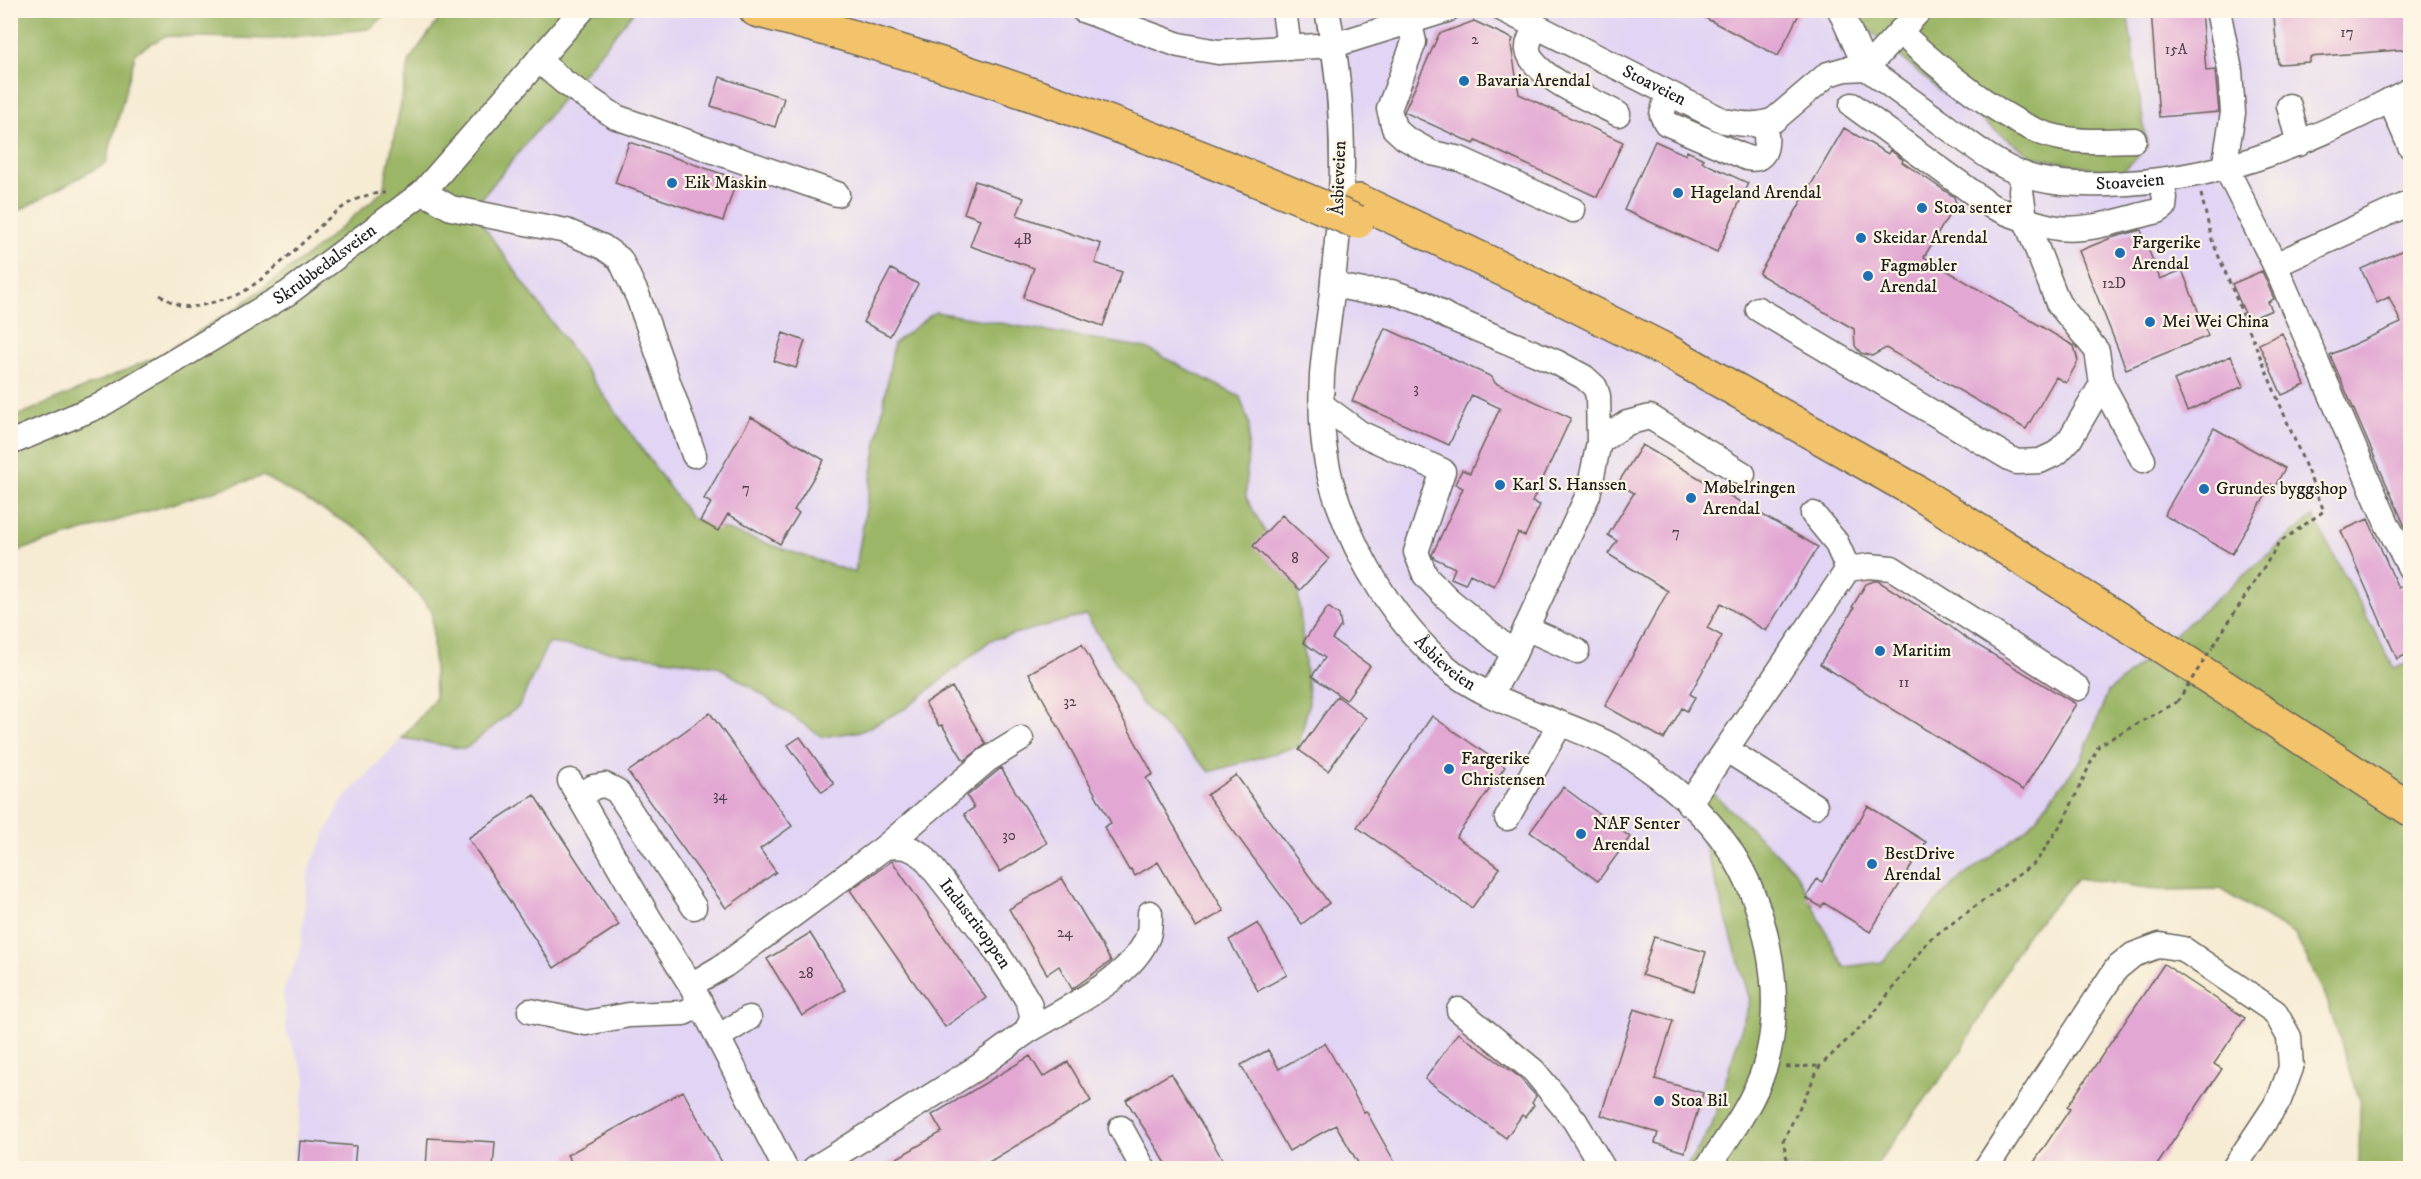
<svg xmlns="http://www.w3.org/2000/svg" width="2421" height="1179" font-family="'IM FELL DW Pica',serif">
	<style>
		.built { fill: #e1d4f4 }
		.forest { fill: #9cb667; stroke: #5c6942; stroke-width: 1.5 }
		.building { fill: #e2a7d3 }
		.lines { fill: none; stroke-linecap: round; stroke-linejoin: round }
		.minor-casing { stroke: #68645c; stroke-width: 27 }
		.highway-casing { stroke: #68645c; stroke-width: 36 }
		.path { stroke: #68645c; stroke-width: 3; stroke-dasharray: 4.5 4.5; stroke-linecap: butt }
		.minor { stroke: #fff; stroke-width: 24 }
		.highway { stroke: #f2c36a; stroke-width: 33 }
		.highway-bridge-casing { stroke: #68645c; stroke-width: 36; stroke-linecap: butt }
		.path-bridge { stroke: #68645c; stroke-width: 3; stroke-dasharray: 4.5 4.5; stroke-linecap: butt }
		.highway-bridge { stroke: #f2c36a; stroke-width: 33 }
		.poi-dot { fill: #1f6fb2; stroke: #fcf5e5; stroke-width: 2 }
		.labels { text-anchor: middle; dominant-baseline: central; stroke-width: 4.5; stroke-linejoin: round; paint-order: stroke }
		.number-label { font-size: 15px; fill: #4e3f4a }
		.poi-label { font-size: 18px; fill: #1c1c1c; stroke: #fcf5e5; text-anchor: start }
		.street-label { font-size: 18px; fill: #1c1c1c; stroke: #fcf5e5 }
	</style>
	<rect width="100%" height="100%" fill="#fcf5e5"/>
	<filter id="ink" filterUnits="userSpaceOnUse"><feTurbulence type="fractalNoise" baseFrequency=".0167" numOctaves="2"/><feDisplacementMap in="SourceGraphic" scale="12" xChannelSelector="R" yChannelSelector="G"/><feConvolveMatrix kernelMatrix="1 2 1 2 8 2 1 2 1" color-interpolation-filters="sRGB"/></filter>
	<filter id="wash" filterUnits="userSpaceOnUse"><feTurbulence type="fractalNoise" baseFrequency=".008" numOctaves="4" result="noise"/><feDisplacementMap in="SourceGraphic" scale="24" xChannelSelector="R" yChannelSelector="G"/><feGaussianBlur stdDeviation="1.35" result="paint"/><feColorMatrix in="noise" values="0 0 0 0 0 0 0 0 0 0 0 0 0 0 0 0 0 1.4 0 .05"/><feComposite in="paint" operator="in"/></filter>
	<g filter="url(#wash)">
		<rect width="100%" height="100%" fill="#f6ebd3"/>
		<!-- built -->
		<path class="built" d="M634 11H1853L1859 21 1943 93 2147 147 2127 11H2410V663L2394 668 2313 516 2108 692 2081 760 2030 826 1953 884 1882 962 1844 967 1795 871 1695 812 1750 1000 1711 1128 1686 1168H291L306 1077 286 1031 283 991 300 951 309 869 341 802 402 738 465 749 519 706 548 643 717 666 754 689 862 731 906 708 991 640 1086 615 1142 704 1298 593 1246 497 1249 423 1240 397 1146 348 935 312 894 343 855 573 691 518 472 210Z"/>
		<!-- forest -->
		<path class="forest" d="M11 10H391V11L369 29 273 39 165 36 136 52 106 163 11 215Z
			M421 11H634L472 210 691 518 855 573 894 343 935 312 1146 348 1240 397 1249 423 1246 497 1298 593 1309 702 1299 746 1210 772 1142 704 1086 615 991 640 906 708 862 731 822 737 754 689 717 666 548 643 519 706 465 749 402 738 435 699 432 611 366 534 263 476 11 553 10 419 159 356 237 308 317 248 383 191 410 59 440 18Z
			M1853 11H2127L2147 147 2120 174 2032 156 1943 93 1859 21Z
			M2313 516 2394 668 2410 663V1168H2359L2360 1101 2326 997 2295 935 2220 889 2161 890 2078 878 2024 938 1962 1050 1874 1168H1686L1711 1128 1750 1000 1695 812 1711 791 1795 871 1844 967 1882 962 1953 884 2030 826 2081 760 2108 692Z"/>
		<g id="blocks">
			<!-- building -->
			<path class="building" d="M1690 10H1801L1778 56Z
				M2151 10H2201L2206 71 2215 70 2219 112 2159 117Z
				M2345 10H2410V49L2310 57V62L2278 64 2274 17Z
				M1474 21 1513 39 1511 45 1519 94 1623 142 1597 197 1476 141 1474 144 1404 112 1439 34Z
				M720 77 784 98 775 127 711 106Z
				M1844 128 1888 154 1890 150 1903 160 1902 162 1954 197 1956 203 1924 257 2074 346 2078 361 2066 383 2056 377 2026 429 1886 348 1872 356 1861 353 1855 346 1854 329 1759 274Z
				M1655 141 1686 155 1687 151 1704 159 1702 162 1748 183 1717 252 1624 210Z
				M629 142 737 179 723 221 615 183Z
				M975 181 1024 198 1017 215 1101 244 1095 263 1122 272 1103 326 1023 298 1034 268 970 246 980 219 964 213Z
				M2141 230 2160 279 2182 270 2208 336 2126 369 2079 251 2111 238Z
				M2410 247V538L2330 355 2401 323 2389 297 2377 303 2361 269Z
				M891 269 918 284 890 336 863 322Z
				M2262 271 2274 299 2268 302 2272 310 2248 320 2232 284Z
				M1385 328 1492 377 1495 383 1571 418 1532 502 1540 505 1525 536 1518 533 1494 586 1470 574 1465 584 1451 578 1455 568 1434 558 1432 555 1463 488 1455 484 1462 470 1470 473 1500 408 1472 395 1449 445 1352 401Z
				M783 333 805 341 796 368 774 361Z
				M2282 333 2305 385 2282 395 2259 344Z
				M2231 356 2244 386 2187 411 2174 380Z
				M751 417 824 460 794 510 799 513 780 544 728 514 718 531 700 521 711 503 704 499Z
				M2214 428 2285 468 2275 486 2272 484 2232 554 2164 515Z
				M1642 445 1818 547 1766 631 1721 603 1707 628 1722 636 1690 694 1695 697 1687 711 1682 708 1664 739 1605 706 1668 591 1608 554 1617 541 1608 535 1634 493 1618 483Z
				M1282 515 1329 559 1300 590 1253 546Z
				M2368 519 2398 588 2410 582V653L2397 659 2341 531Z
				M1874 581H1878L1947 624 1967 639 2076 704 2023 790 1820 664 1854 608 1852 607 1866 584Z
				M1328 607 1339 615 1341 626 1332 639 1370 666 1346 700 1312 676 1325 658 1303 642Z
				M1082 644 1153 774 1146 778 1224 911 1196 927 1158 862 1135 876 1131 869 1129 870 1104 827 1111 823 1029 673Z
				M952 687 986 744 964 761 942 725 939 726 925 703Z
				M1337 696 1366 718 1328 771 1299 750Z
				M710 713 792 826 760 849 776 872 726 908 628 772Z
				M1432 716 1505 767 1456 837 1500 868 1472 908 1357 827Z
				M800 737 834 784 822 792 788 745Z
				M1001 768 1047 843 1000 872 964 814 974 808 967 796Z
				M1236 775 1329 903 1302 924 1207 795Z
				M1563 787 1630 837 1598 881 1530 832Z
				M534 795 619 925 554 968 468 838Z
				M1868 806 1926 842 1870 932 1824 903 1821 907 1806 898 1817 879 1822 882Z
				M892 861 986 998 945 1027 850 890Z
				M1062 878 1111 961 1072 989 1059 966 1047 974 1009 909Z
				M1258 923 1287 975 1258 991 1229 940Z
				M810 933 845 990 802 1016 767 959Z
				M1654 937 1706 952 1694 991 1642 975Z
				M2164 964 2245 1018 2214 1064 2222 1069 2155 1168H2030L2070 1109 2067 1107Z
				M1634 1009 1673 1021 1655 1079 1703 1093 1685 1152 1655 1143 1658 1133 1601 1115Z
				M1458 1033 1518 1076 1536 1096 1532 1103 1534 1105 1525 1117 1522 1115 1506 1138 1425 1079Z
				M1325 1043 1364 1112 1366 1111 1398 1168H1361L1336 1125 1289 1151 1241 1065 1268 1050 1279 1069Z
				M1030 1056 1043 1077 1068 1062 1091 1101 979 1168H880L942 1132 932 1115Z
				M1171 1073 1205 1129 1227 1168H1169L1126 1100Z
				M683 1091 725 1168H575L567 1155Z
				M428 1138 495 1142 493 1168H426Z
				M300 1141 356 1146 354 1168H298Z"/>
		</g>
	</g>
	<g filter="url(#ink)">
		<use href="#blocks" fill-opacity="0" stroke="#68645c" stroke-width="1.5"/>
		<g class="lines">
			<defs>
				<g id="minor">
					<path d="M1083 10 1179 45 1218 52 1334 45 1447 10"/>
					<path d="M1284 10 1289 48"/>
					<path id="s1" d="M1327 10C1337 60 1342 111 1342 162 1342 201 1337 241 1333 280 1331 312 1324 344 1322 376 1320 416 1323 462 1337 500 1358 561 1396 623 1445 666 1489 705 1563 719 1614 747 1650 767 1695 803 1720 836 1766 896 1787 993 1765 1066 1753 1104 1729 1136 1707 1168"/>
					<path d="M1407 10 1414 42 1389 109 1394 128 1405 138 1432 153 1460 159 1573 210"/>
					<path id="s2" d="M1504 10 1724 121C1742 124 1756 127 1774 120L1828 74 1846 69 1866 68C1893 87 1920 107 1947 127 1971 144 1996 165 2024 175 2057 186 2094 185 2128 183 2237 176 2315 139 2410 90"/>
					<path d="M1840 10 1866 68 1920 10"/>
					<path d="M2218 10 2230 70 2233 113 2225 162 2226 168 2275 265 2388 526 2410 568"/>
					<path d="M1536 28C1532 35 1527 42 1528 50 1532 76 1596 102 1618 114"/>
					<path d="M1900 32C1935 65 2009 127 2056 137 2082 143 2108 141 2134 140"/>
					<path d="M538 60 564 82 616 117 837 194"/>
					<path d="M1668 93 1662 115 1666 123 1747 158C1769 163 1768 139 1764 124"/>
					<path d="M2390 100 2410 146"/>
					<path d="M1852 105 1991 206C2010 215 2038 225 2058 228 2090 232 2127 218 2158 211L2164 207 2165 198 2161 181"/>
					<path d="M2289 106 2299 144"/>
					<path d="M423 192 451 208 566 231 603 247 620 259 638 297 694 455"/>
					<path d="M2275 265 2410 203"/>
					<path d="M1333 285 1363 291 1392 292 1424 303 1448 317 1556 362 1584 377 1595 387 1598 396 1599 442 1588 495 1514 654 1491 694"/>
					<path d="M1758 309 2016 462 2040 461 2057 453 2070 439 2102 384 2097 351 2058 303 2025 218 2021 191 2023 174"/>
					<path d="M2102 384 2143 460"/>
					<path d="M1322 405 1360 433 1443 471 1416 552 1425 575 1447 598 1514 654"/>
					<path d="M1599 442 1627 423 1650 417 1743 474"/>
					<path id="s3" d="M10 443 101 405 288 293 423 192 582 10"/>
					<path d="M1813 514 1836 542 1848 569"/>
					<path d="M1526 628 1577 651"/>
					<path d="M1727 750 1815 806"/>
					<path d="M570 781 650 920 691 985 785 1168"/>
					<path d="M580 798 593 787 605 785 617 791 694 907"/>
					<path d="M1689 804 1848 569 1869 566 1892 568 2078 688"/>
					<path d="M1507 818 1560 724"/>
					<path d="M885 847 987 760 1021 739"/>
					<path id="s4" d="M691 985 725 965 885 847C901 845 909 846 923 856L988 939 1022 991 1029 1003 1032 1016 1031 1022 1025 1033 978 1067 815 1168"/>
					<path d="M1459 1010 1534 1071 1575 1121 1603 1168"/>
					<path d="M530 1011 586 1023 629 1015 684 1013 701 1004"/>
					<path d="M1025 1033C1062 1010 1133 978 1148 936 1150 930 1150 921 1150 913"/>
					<path d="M718 1037 749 1018"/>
					<path d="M1121 1128 1143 1168"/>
					<path d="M1986 1168 2116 969 2133 955 2160 945 2183 949 2275 1012 2289 1037 2291 1068 2279 1100 2234 1168"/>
				</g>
				<path id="highway" d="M756 10C949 60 1137 129 1320 206
					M1359 201 1517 276 1667 351 1917 492 2163 647 2410 809"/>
			</defs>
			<!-- minor casing -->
			<use href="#minor" class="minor-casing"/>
			<!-- highway casing -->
			<use href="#highway" class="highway-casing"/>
			<!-- path -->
			<path class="path" d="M2201 194 2212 240 2324 511 2280 542 2212 648
				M160 295C183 310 192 309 217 301 225 298 235 297 243 292 262 280 281 263 297 248 323 225 347 193 385 193
				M1786 1067 1820 1066
				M1789 1168 1783 1141 1820 1066 1871 1017 1929 940 2036 862 2065 818 2099 745 2177 702"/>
			<!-- minor -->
			<use href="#minor" class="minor"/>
			<!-- highway -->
			<use href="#highway" class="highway"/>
			<defs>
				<path id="highway-bridge" d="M1320 206 1357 222"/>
			</defs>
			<!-- highway-bridge casing -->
			<use href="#highway-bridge" class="highway-bridge-casing"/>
			<!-- path-bridge -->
			<path class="path-bridge" d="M2177 702 2212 648"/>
			<!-- highway-bridge -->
			<use href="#highway-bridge" class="highway-bridge"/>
		</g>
	</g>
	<!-- markers -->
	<g class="poi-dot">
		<circle cx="1464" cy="81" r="6"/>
		<circle cx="672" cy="183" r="6"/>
		<circle cx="1678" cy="193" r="6"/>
		<circle cx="1922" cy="208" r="6"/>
		<circle cx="1861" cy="238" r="6"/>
		<circle cx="2120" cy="253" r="6"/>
		<circle cx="1868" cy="276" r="6"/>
		<circle cx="2150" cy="322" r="6"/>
		<circle cx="1500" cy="485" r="6"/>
		<circle cx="2204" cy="489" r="6"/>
		<circle cx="1691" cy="498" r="6"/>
		<circle cx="1880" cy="651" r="6"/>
		<circle cx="1449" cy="769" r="6"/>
		<circle cx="1581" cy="834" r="6"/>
		<circle cx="1872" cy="864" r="6"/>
		<circle cx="1659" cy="1101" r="6"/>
	</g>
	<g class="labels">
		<!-- number labels -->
		<g class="number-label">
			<text x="2347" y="32">17</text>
			<text x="1475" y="39">2</text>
			<text x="2176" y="49">15A</text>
			<text x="1023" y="239">4B</text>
			<text x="2114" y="283">12D</text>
			<text x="1416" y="388">3</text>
			<text x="746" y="488">7</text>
			<text x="1676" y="532">7</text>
			<text x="1295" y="558">8</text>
			<text x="1904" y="682">11</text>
			<text x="1070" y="701">32</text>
			<text x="720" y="795">34</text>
			<text x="1009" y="835">30</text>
			<text x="1065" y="932">24</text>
			<text x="806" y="973">28</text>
		</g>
		<!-- poi labels -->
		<g class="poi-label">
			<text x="1476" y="81">Bavaria Arendal</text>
			<text x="684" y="183">Eik Maskin</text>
			<text x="1690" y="193">Hageland Arendal</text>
			<text x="1934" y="208">Stoa senter</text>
			<text x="1873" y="238">Skeidar Arendal</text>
			<text x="2132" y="243">Fargerike<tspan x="2132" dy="21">Arendal</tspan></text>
			<text x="1880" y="266">Fagmøbler<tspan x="1880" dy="21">Arendal</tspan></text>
			<text x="2162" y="322">Mei Wei China</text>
			<text x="1512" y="485">Karl S. Hanssen</text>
			<text x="1703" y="488">Møbelringen<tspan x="1703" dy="21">Arendal</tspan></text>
			<text x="2216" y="489">Grundes byggshop</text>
			<text x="1892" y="651">Maritim</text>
			<text x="1461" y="759">Fargerike<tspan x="1461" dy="21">Christensen</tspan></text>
			<text x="1593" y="824">NAF Senter<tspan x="1593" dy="21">Arendal</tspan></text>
			<text x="1884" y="854">BestDrive<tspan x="1884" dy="21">Arendal</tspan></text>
			<text x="1671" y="1101">Stoa Bil</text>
		</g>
		<!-- street labels -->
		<g class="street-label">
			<text stroke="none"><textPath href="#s2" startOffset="168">Stoaveien</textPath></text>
			<text transform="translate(1339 178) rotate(-88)">Åsbieveien</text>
			<text stroke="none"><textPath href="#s2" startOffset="705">Stoaveien</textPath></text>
			<text stroke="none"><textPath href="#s3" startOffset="363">Skrubbedalsveien</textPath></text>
			<text stroke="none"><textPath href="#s1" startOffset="692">Åsbieveien</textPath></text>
			<text stroke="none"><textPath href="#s4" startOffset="364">Industritoppen</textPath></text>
		</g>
	</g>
	<!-- margin -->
	<rect width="2421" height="1179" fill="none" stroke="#fcf5e5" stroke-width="36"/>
</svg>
